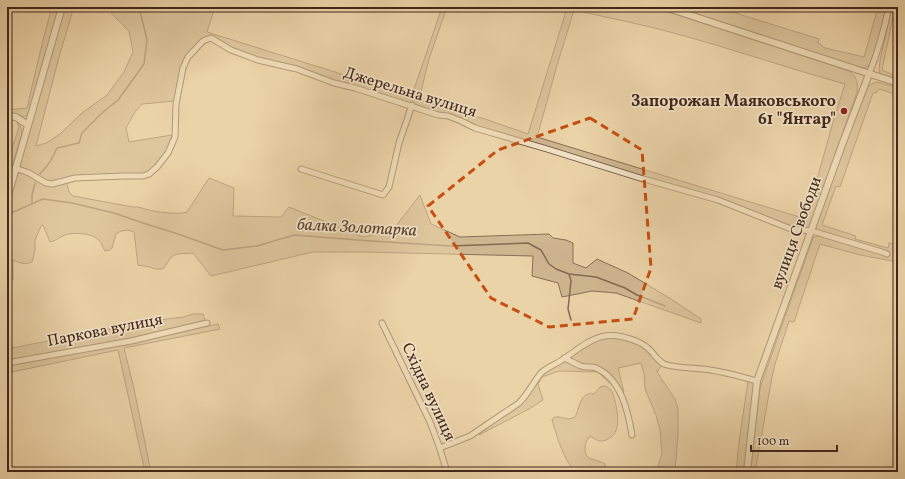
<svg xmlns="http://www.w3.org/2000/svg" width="905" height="479" font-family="Vollkorn,serif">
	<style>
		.green { fill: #ceb690; stroke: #886e56; fill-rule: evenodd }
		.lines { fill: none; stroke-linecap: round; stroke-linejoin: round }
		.stream { stroke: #846b53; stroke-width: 1.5 }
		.minor-casing { stroke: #6c523e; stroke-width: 7 }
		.tertiary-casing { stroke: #6c523e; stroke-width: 8 }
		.minor { stroke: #f2e2c6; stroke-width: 5 }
		.tertiary { stroke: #f2e2c6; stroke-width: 6 }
		.marked { fill: none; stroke: #c74f0f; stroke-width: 3; stroke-dasharray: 8 5; stroke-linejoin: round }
		.poi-dot { fill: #8f2418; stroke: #f2e2c6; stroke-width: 1.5 }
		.labels { text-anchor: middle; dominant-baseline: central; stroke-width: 3.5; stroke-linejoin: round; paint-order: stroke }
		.street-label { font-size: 16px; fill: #41271b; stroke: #f2e2c6 }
		.poi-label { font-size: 16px; font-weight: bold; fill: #41271b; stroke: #f2e2c6; text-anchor: end }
		.water-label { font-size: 17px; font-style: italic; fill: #5d4432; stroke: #f2e2c6 }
	</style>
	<rect width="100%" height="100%" fill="#ebd3a8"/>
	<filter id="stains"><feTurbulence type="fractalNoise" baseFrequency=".005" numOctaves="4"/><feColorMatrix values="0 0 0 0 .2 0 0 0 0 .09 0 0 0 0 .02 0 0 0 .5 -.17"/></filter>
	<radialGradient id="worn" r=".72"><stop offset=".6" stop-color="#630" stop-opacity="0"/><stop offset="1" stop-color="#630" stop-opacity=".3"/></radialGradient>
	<!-- green -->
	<path class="green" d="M52 7H59L28 115 24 117 17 114 7 113V110L27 108 43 40Z
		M65 7H74L59 57 36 146 46 143 60 134 82 113 107 95 124 72 133 52 129 31 112 14 110 7H215L207 32 335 72 411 98 442 7H447L429 59 419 100 488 120 528 134 567 8 566 7H653L849 71C857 77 858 83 857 92L809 228 808 230 798 228 764 216 721 198 661 183 479 127 455 116 437 113 418 105 345 85 256 58 231 49 212 37 191 52 175 101 142 104 135 112 126 128 129 142 172 135C168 152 158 164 145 175L51 182 43 179 19 166ZM574 10C609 18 646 25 681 35 736 50 790 69 845 84L833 122 806 219 537 137 558 62Z
		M672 7H716L819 39 818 43 825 48 864 57 878 7H886L880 33 872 61 867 67 861 68Z
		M892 7H895L882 70 898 77V80L881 74 879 72 880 60Z
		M878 82 898 88V95L879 89 876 93H873L840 187 836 186 822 225 856 236 855 239 888 248 889 243 898 245V262L860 255 820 244 794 322 789 321 775 364 772 377 755 472H750L760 389 762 382 813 238 817 236 824 237 849 245 885 255 818 232 816 226 865 89 873 83Z
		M17 123C21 125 21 129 22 133L7 183V164L19 127Z
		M20 173H24L49 185 72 181 67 184 69 192 73 196 133 207C138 206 141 208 145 209 156 212 177 215 187 212L209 178 234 188 233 216 281 217 289 207 363 237 392 231 420 195 431 224 460 237 549 234 553 238 566 240 573 243V263L586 268 597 259 628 273 671 299 701 319V323L616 293 592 291 562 297 558 283 532 276 533 256 361 252H313L211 276 193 253 177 254 171 257 164 268 161 269H155L150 267 138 265 134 232C127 229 121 230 116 234L112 248 110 250 105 251C102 247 102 243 99 240 93 233 73 232 65 235 59 237 56 241 50 242L43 225 41 226 35 240V250L32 262C25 265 19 263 13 260V280H7V203L16 175Z
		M193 314H203L205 321 158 332 105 344 7 360V349L144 322 183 317Z
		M218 324 220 329 124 348 132 381 133 384 151 472H145L118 350 7 373V366L122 344Z
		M616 337 632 341 645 347 661 365 658 371 656 370 661 378 675 399 678 408V435L675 472H656L662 454 660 430 656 415 645 389 644 374 641 363 618 368 624 392 619 396 614 387 598 372 559 371 542 377 538 384 543 400 529 409 479 435 490 425 522 402 544 372 594 340Z
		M748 381 754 383 745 472H736L739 442Z
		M603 386C606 386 608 387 611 390 613 393 614 398 615 401 618 414 622 434 606 440 601 442 597 441 592 437H589C586 441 585 444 585 450 585 461 598 459 605 464V467L599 472H576C565 464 556 434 552 420L553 418C560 414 565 422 575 417 580 408 580 391 594 394L600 387Z"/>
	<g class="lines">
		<!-- stream -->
		<path class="stream" d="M40 174 50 162 57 148 79 143 82 133 102 113 118 100 144 64 147 40 139 7
			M32 203V195L35 183
			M7 223 11 213 43 199 72 203 114 213 149 225 175 233 223 250 257 246 294 235 371 241 451 246 528 243 541 250 549 264 556 269 569 274 596 277 625 288 637 295 665 306
			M569 274 571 281 568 309 571 320"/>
		<defs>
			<path id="minor" d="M869 74C878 52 884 30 889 7
				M15 168 29 173 46 183 52 184 75 178 123 176H143L149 174 157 167 168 153 175 137 176 104 183 68 188 57 202 42 205 40 211 38 231 50 258 60 297 69 334 83 355 88 438 115 448 116 461 121 475 128 547 149 640 178 718 200 791 229 812 231 882 252 887 254
				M301 169 383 195 389 187 399 143 412 105
				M382 323 430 422 439 446 447 472
				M564 358C570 360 575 364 581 366 586 368 592 366 596 368 621 379 628 411 632 435
				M7 363 131 341 207 323
				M440 448 470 436 519 403C528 394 533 383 541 373 547 367 555 365 562 360 589 342 601 327 636 341 644 344 650 349 655 356 658 359 660 362 664 364 674 368 698 368 710 370 726 372 742 377 757 381"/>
			<path id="tertiary" d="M665 7 898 83
				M7 116 16 117 28 125
				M7 199 62 7
				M747 472 757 381 842 145 869 74"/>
		</defs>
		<!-- minor casing -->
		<use href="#minor" class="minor-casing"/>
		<!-- tertiary casing -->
		<use href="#tertiary" class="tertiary-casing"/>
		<!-- minor -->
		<use href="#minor" class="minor"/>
		<!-- tertiary -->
		<use href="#tertiary" class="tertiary"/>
	</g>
	<!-- marked area -->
	<path d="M0 0H905V479H0ZM590 118 642 150 651 268 633 319 549 327 491 298 428 206 498 150Z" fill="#ebd3a8" fill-opacity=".55" fill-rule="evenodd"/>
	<path class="marked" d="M590 118 642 150 651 268 633 319 549 327 491 298 428 206 498 150Z"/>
	<!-- markers -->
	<circle class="poi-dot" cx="844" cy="111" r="4"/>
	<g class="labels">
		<!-- street labels -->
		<g class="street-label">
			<text transform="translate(410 93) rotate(17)">Джерельна вулиця</text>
			<text transform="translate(797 233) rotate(-70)">вулиця Свободи</text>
			<text transform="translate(105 331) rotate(-11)">Паркова вулиця</text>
			<text transform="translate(428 392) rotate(65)">Східна вулиця</text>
		</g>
		<!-- poi labels -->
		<g class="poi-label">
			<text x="836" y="102">Запорожан Маяковського<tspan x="836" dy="18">61 "Янтар"</tspan></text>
		</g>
		<!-- water labels -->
		<g class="water-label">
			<text transform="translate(357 228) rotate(3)">балка Золотарка</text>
		</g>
	</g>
	<!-- margin -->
	<rect width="905" height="479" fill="none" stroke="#ebd3a8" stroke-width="24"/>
	<rect x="8" y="8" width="889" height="463" fill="none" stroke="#41271b" stroke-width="2"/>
	<rect x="12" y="12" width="881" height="455" fill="none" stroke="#41271b"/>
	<!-- scale -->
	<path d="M751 445v6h86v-6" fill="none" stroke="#41271b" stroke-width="2"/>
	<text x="757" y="445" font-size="12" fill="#41271b" stroke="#f2e2c6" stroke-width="3" paint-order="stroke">100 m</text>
	<rect width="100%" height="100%" filter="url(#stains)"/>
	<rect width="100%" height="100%" fill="url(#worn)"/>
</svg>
